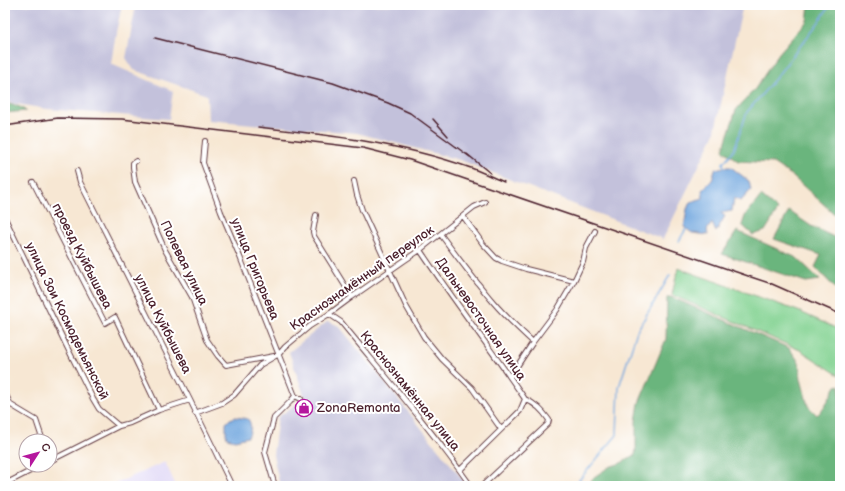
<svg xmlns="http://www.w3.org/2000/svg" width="845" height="491" font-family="'Balsamiq Sans',sans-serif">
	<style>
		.built { fill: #ded5f5 }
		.industrial { fill: #c3c1db }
		.green { fill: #84d393; stroke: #67795f }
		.forest { fill: #6bb57d; stroke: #5a6a54 }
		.water { fill: #70a6de; stroke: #5d6284 }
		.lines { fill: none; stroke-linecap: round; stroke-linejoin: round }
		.stream { stroke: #70a6de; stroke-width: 1.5 }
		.minor-casing { stroke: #643d44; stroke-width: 6 }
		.minor { stroke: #fff; stroke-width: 4 }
		.rail { stroke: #4a1f2b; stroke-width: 1.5 }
		.labels { text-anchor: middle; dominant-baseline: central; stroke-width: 4; stroke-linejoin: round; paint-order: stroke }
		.street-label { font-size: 13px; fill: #4a1f2b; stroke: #fff }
		.poi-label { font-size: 13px; fill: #4a1f2b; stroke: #fff; text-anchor: start }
	</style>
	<rect width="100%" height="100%" fill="#fff"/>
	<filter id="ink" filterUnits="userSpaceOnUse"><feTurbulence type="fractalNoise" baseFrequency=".025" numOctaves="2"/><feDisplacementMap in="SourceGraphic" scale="8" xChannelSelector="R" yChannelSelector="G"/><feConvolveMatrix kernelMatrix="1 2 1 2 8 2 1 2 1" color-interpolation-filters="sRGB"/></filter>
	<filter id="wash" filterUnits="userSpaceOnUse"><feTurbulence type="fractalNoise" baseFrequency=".012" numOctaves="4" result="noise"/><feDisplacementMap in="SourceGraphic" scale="16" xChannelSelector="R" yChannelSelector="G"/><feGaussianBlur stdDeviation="0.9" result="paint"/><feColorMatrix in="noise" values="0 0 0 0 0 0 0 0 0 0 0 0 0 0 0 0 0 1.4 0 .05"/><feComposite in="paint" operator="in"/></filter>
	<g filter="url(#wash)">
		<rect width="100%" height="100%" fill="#f7e7d3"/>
		<!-- built -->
		<path class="built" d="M165 462 176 486H110Z"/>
		<!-- industrial -->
		<path class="industrial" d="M5 5H122L116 32 111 64 173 91 169 119 47 109 5 102Z
			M136 5H743L714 135 663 239 460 160 357 133 208 120 207 95 134 70 126 58Z
			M328 321 339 326 468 486H280L273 455 278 417 305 398 289 352Z"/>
		<!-- green -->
		<path class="green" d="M678 268 798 311 840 330V376L800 350 672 295Z"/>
		<!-- forest -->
		<path class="forest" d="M809 5H840V219L791 175 773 163 738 161 723 150 736 110 755 89 779 53 807 21Z
			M5 103 20 107 26 111 5 113Z
			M761 196 778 210 765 231 753 235 742 225 745 216Z
			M789 211 811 226 840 240V288L836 289 815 267 821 255 774 239Z
			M737 231 797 258 820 280 806 282 722 254Z
			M671 297 789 348 799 362 801 379 808 406 817 415C823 411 832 393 836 386L840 385V486H587L594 477 609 467 621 463 635 455 636 448V421L639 403 666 339 667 298Z"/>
		<!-- water -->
		<path class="water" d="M724 167H731L749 181 751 190 741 201 734 198 732 211 721 213 725 216 716 232 712 223 707 230 708 235 692 233 684 227 687 209 690 202 703 198 702 190 712 180 715 169Z
			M236 417 248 419C252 425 251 430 248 437L235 440 227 438 226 434V423L230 419Z"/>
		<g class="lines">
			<!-- stream -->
			<path class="stream" d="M724 167 723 163 734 150 747 112 774 80 818 23 830 5
				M679 241 686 229
				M574 486 617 435 619 387 637 331 670 275"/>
		</g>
	</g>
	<g filter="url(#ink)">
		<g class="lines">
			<defs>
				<path id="minor" d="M205 141 203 163 221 212 240 257 295 396 301 399
					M136 161 133 163V167L135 182 165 250 192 297 207 340 218 356 226 365 274 356
					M77 171 80 182 190 400 232 486
					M354 181 357 195 362 210 406 306 424 337 442 359 472 388 501 429
					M33 182 105 323 115 317 159 410
					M316 215 313 232 314 236 352 297
					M463 216 483 244 496 258 502 261 526 269 574 281
					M5 218 67 347 93 399 99 409 119 426
					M441 235C458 258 475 281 494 303 506 317 520 330 533 342
					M420 250C454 301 491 349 525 399
					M329 314 341 322C385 376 431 429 471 486
					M510 377 533 342 557 310 574 281 583 262 586 248 595 231
					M5 393 11 405 36 420 43 441
					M195 413 222 403 234 395 260 365 279 354 285 347 310 326 329 314 352 297 405 260 420 250 474 207 485 202
					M50 461 119 426 130 423 159 410 190 400
					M460 470 520 411 525 399
					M5 484 42 465
					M275 486 265 452 274 418 290 402 295 396
					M482 486 548 424 549 420C542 410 536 404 525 399"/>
			</defs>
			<!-- minor casing -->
			<use href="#minor" class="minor-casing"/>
			<!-- minor -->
			<use href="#minor" class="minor"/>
			<!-- rail -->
			<path class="rail" d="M155 38 333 83 388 103 410 113 470 157
				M433 119 448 136
				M5 126 58 118 122 119 363 148 410 160 488 187 751 277 772 284 840 314
				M258 127C329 135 400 143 468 167 480 171 492 177 504 182
				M467 154 490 173"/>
		</g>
	</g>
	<!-- icons -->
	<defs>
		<symbol id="shop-ring" viewBox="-11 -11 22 22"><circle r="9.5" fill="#fff" stroke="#b5179e" stroke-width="1.5"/><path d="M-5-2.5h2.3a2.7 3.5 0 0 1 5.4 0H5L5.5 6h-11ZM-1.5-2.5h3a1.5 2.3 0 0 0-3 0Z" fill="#b5179e"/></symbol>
	</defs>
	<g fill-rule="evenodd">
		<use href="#shop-ring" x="294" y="398" width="20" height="20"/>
	</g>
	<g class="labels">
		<!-- street labels -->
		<g class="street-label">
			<text transform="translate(82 256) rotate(63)">проезд Куйбышева</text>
			<text transform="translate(184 263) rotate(64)">Полевая улица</text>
			<text transform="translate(255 269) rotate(68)">улица Григорьева</text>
			<text transform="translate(362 278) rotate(-35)">Краснознамённый переулок</text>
			<text transform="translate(481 319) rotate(55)">Дальневосточная улица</text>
			<text transform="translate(67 321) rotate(64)">улица Зои Космодемьянской</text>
			<text transform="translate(163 324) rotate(63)">улица Куйбышева</text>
			<text transform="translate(410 391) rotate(51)">Краснознамённая улица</text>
		</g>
		<!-- poi labels -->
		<g class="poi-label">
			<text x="317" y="408">ZonaRemonta</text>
		</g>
	</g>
	<!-- margin -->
	<rect width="845" height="491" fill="none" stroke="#fff" stroke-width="20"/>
	<!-- north arrow -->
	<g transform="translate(38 453) rotate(54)"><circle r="19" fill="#ffffff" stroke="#b7a5aa"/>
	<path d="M0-3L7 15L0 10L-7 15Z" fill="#b5179e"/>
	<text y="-6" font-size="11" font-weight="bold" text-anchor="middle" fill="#4a1f2b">С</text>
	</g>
</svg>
